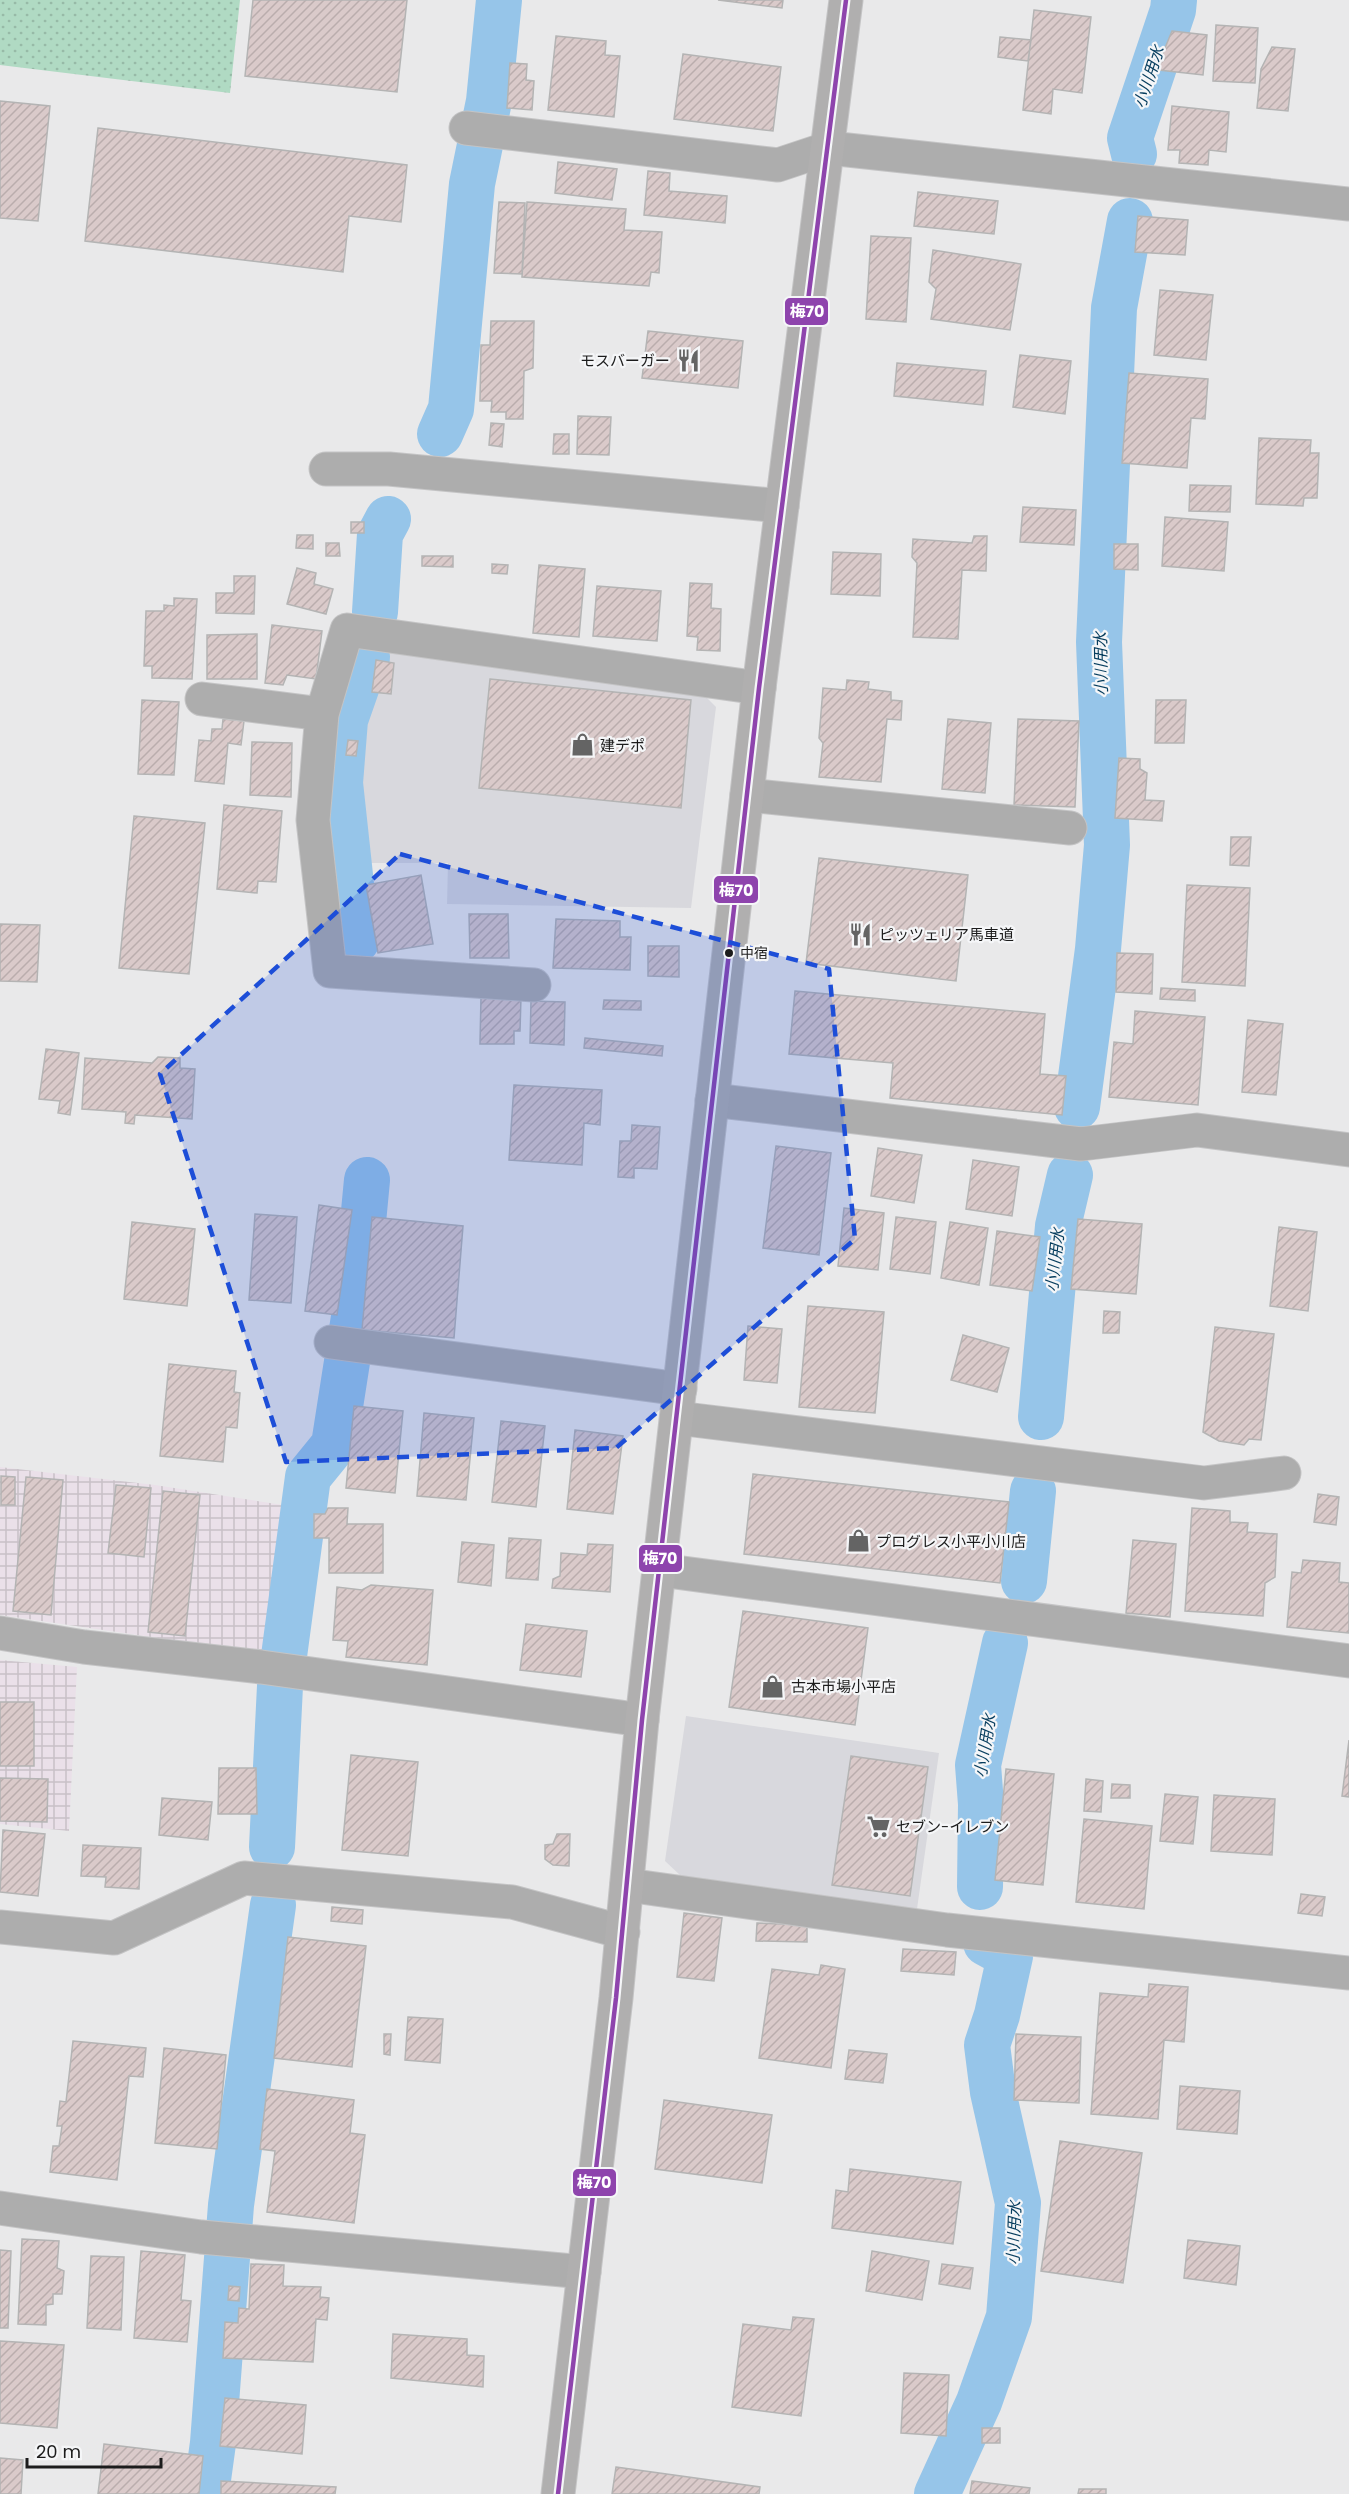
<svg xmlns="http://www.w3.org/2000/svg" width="1349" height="2494" font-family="Poppins,'Noto Sans JP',sans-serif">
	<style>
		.built { fill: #d8d8dd }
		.industrial { fill: url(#industrial-grid) }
		.grass { fill: url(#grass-dots) }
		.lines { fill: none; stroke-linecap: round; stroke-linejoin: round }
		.canal { stroke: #96c5e9; stroke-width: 46 }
		.building { fill: url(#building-hatch); stroke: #b4b4b4; stroke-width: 1.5 }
		.minor-casing { stroke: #c4c4c5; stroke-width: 35 }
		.primary-casing { stroke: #c4c4c5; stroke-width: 35 }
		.minor { stroke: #adadad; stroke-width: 33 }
		.primary { stroke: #b0afaf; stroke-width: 33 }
		.bus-1-casing { stroke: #f5f6f8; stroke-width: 9 }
		.bus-1 { stroke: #8e44ad; stroke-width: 4.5 }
		.marked { fill: #1d4ed8; fill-opacity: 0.2; stroke: #1d4ed8; stroke-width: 4.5; stroke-dasharray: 12 8; stroke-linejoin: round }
		.bus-dot { fill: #1c1c1c; stroke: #f5f6f8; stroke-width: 2 }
		.labels { text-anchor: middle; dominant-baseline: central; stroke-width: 4.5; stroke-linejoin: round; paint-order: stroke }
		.bus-label { font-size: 14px; fill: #1c1c1c; stroke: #f5f6f8; text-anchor: start }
		.poi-label { font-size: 15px; fill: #1c1c1c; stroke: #f5f6f8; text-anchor: start }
		.water-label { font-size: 16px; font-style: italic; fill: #063d5e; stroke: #f5f6f8 }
		.line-badge { stroke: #f5f6f8; stroke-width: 2 }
		.badge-label { font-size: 16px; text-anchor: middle; font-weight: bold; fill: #fff }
	</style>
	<defs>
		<pattern id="industrial-grid" width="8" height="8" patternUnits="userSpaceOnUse" patternTransform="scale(1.5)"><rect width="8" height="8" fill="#eae0e9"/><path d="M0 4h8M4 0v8" fill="none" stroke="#c8c0c7"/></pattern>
		<pattern id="grass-dots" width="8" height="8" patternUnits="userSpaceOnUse" patternTransform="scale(1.5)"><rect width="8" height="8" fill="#b0dac3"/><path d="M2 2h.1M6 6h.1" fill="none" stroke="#97baa7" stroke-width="1.8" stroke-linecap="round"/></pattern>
		<pattern id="building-hatch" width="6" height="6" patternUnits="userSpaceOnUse" patternTransform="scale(1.5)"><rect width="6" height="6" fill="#dacaca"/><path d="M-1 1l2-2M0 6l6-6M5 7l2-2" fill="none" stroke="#baadad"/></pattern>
	</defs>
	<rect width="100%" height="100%" fill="#e9e9ea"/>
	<!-- built -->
	<path class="built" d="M377 651 695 686 716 707 691 908 447 904 448 863H359L353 813 358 732Z
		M686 1716 939 1753 917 1909 681 1876 665 1861Z"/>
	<!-- industrial -->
	<path class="industrial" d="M0 1467 155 1485 289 1506 270 1643 262 1653 0 1615Z
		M0 1660 77 1667 69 1831 0 1824Z"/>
	<!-- grass -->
	<path class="grass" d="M0 0H240L230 93 0 65Z"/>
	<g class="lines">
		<!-- canal -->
		<path class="canal" d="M1134 154 1130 138 1173 10 1174 0
			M440 434 451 409 472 184 489 101 499 0
			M375 612 380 534 388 519
			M357 940 340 783 345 720 367 657
			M1077 1107 1098 949 1107 845 1099 642 1114 308 1130 221
			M1041 1417 1058 1226 1070 1175
			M1024 1581 1033 1491
			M272 1847 280 1686 308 1477 334 1445 354 1317 367 1180
			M980 1887 981 1804 978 1765 1005 1643
			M206 2494 213 2443 231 2205 273 1905
			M937 2494 979 2402 1009 2317 1018 2203 993 2092 987 2045 997 2015 1010 1956 986 1943"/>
	</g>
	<!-- building -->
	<path class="building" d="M253 0H407L397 92 245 76Z
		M718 0H783L782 8Z
		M1034 10 1091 17 1082 93 1053 89 1051 114 1023 110Z
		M1216 25 1258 28 1255 83 1213 81Z
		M1172 31 1207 35 1203 75 1159 70 1160 60Z
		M556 36 606 41 605 55 620 56 614 117 548 110Z
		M1000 37 1031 40 1028 61 998 57Z
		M1272 47 1295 49 1288 111 1257 108 1261 69Z
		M683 54 781 67 773 131 674 119Z
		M510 63 527 64 526 80 534 81 532 110 507 108Z
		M0 101 50 106 38 221 0 218Z
		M1172 106 1229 112 1226 152 1209 150 1208 165 1179 163 1180 150H1168Z
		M98 128 407 165 401 222 349 216 343 272 85 241Z
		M558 162 617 169 612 200 555 193Z
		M648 171 670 173 669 191 727 196 725 223 644 215Z
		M918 192 998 201 994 234 914 226Z
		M499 202 525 203 522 274 494 273Z
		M527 202 626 209 624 230 662 232 659 273 651 272 649 286 522 277Z
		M1138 216 1188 220 1185 255 1135 252Z
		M871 236 911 238 906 322 866 319Z
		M933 250 1021 264 1010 330 931 319 936 289 929 282Z
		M1160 290 1213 295 1206 360 1154 355Z
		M491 321H534L533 368 524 371 523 419H506V412H491L492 401H480L481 345H490Z
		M648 331 743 341 738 388 642 378Z
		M1020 355 1071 361 1065 414 1013 407Z
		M897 363 986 371 983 405 894 396Z
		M1129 373 1208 379 1205 419 1191 418 1187 468 1122 463Z
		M578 416 611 417 609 455 577 454Z
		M491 423 504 424 502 447 489 445Z
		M554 434H569V454H553Z
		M1259 438 1311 440 1310 453H1319L1317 498H1304L1303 506 1256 504Z
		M1190 485 1231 486 1230 512 1189 511Z
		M1023 507 1076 510 1074 545 1020 542Z
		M1165 517 1228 522 1224 571 1162 566Z
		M351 522H364V533H351Z
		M297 535H313V549L296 548Z
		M974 536H987L986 571 962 570 958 639 913 637 917 563 912 557 913 539 972 543Z
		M326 543H339L340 556H326Z
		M1114 544H1138V570L1114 569Z
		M833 552 881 554 880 596 831 594Z
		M422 556H453V567L422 566Z
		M492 564 508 565 507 574 492 573Z
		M539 565 585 569 579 637 533 633Z
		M297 568 316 573 314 584 333 589 326 614 287 604Z
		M234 576H255L254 614 216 613V593H234Z
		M690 583 712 584 711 608 721 609 720 651 697 650 698 637 687 636Z
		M597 586 661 591 657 641 593 636Z
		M174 598 197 599 192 679 152 678V666H144L146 611H164V605L174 606Z
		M272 625 322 631 316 679 287 675 283 685 265 683Z
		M257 634V679H207V635Z
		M376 660 394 663 391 694 372 692Z
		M490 679 691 700 681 808 479 788Z
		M847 680 869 682 868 689 891 692V700L902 701 901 720 887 719 881 782 819 777 823 743 819 738 823 688 846 690Z
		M142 700 179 702 174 775 138 774Z
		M1156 700H1186L1184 743H1155Z
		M223 719 244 721 241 745 228 743 224 784 195 781 199 740 211 741 212 729H222Z
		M948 719 991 723 985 793 942 789Z
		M1018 719 1079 721 1075 807 1014 805Z
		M348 740 358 741 356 756 346 755Z
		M252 742 292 743 291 797 250 795Z
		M1119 758 1140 759V769L1147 773 1145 800 1164 801 1162 821 1115 818Z
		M224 805 282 811 276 882 258 881 257 893 217 889Z
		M134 816 205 823 189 974 119 968Z
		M1231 837H1251L1249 866 1230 865Z
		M819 858 968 875 956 981 806 963Z
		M421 875 433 944 378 953 366 885Z
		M1187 885 1250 888 1245 986 1182 982Z
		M469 914H508L509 958H470Z
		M556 919 620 921V937H631L630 970 553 968Z
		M0 924 40 925 37 982 0 981Z
		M648 946H679V977L648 976Z
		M1117 953 1153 954 1152 994 1116 992Z
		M1161 988 1195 990V1001L1160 999Z
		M795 991 1045 1014 1040 1074 1066 1076 1062 1115 890 1098 893 1063 789 1054Z
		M481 997H521L520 1031H514V1044H480Z
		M604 1000 641 1001V1010L603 1009Z
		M531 1001 565 1002 564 1045 530 1043Z
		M1135 1011 1205 1017 1198 1105 1109 1097 1114 1042 1133 1044Z
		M1248 1020 1283 1024 1276 1095 1242 1092Z
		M585 1038 663 1046 662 1056 584 1048Z
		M46 1049 79 1053 70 1115 58 1113 60 1101 39 1099Z
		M158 1057 180 1058V1068L195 1069 192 1119 135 1115 134 1124 125 1123 126 1112 82 1109 85 1058 152 1063Z
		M514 1085 602 1090 600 1125 584 1123 582 1165 509 1160Z
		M632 1125 660 1127 657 1169 634 1168V1178L618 1177 620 1141H631Z
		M776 1146 831 1153 819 1255 763 1248Z
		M878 1148 922 1155 914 1203 871 1196Z
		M973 1160 1019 1167 1012 1216 966 1209Z
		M319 1205 352 1210 337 1315 305 1311Z
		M844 1208 884 1213 878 1270 838 1266Z
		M255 1214 297 1217 291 1303 249 1300Z
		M372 1217 463 1226 454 1338 362 1330Z
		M896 1217 936 1222 930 1274 890 1269Z
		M1078 1219 1142 1224 1136 1294 1071 1289Z
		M132 1222 195 1229 187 1306 124 1299Z
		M950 1222 988 1228 979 1285 941 1278Z
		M1279 1227 1317 1232 1308 1311 1270 1306Z
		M997 1231 1040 1237 1032 1291 990 1285Z
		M808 1306 884 1312 875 1413 799 1407Z
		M1104 1311 1120 1312 1119 1333H1103Z
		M748 1326 782 1329 777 1383 744 1380Z
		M1215 1327 1274 1334 1261 1440 1249 1439 1244 1445 1219 1441 1203 1432Z
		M963 1335 1009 1348 997 1392 951 1380Z
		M169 1364 236 1371 234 1392 240 1393 237 1428 226 1427 223 1462 160 1456Z
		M354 1406 403 1411 395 1493 346 1488Z
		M424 1413 474 1418 466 1500 417 1496Z
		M501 1421 545 1426 536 1507 492 1502Z
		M575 1430 623 1436 613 1514 567 1509Z
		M753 1474 1009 1502 1000 1583 744 1554Z
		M1 1476 15 1477V1505H1Z
		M26 1477 63 1480 51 1615 13 1611Z
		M116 1485 151 1488 144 1557 108 1553Z
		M163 1491 200 1495 185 1636 148 1632Z
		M1318 1494 1339 1497 1336 1525 1314 1522Z
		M328 1508H348L347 1524H383V1573H329V1538H314V1514H325Z
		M1192 1508 1230 1511V1522L1248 1523 1247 1532 1277 1534 1275 1577 1265 1583 1263 1616 1185 1611Z
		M509 1538 541 1540 538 1580 506 1578Z
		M1133 1540 1176 1544 1170 1617 1126 1613Z
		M462 1542 494 1545 491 1586 458 1582Z
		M588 1544 613 1545 610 1592 552 1588 553 1579 560 1576 561 1553 587 1555Z
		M1303 1560 1340 1563 1339 1582 1349 1583V1633L1287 1627 1292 1572 1301 1573Z
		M371 1585 433 1590 427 1665 346 1657 348 1641 333 1640 337 1587 362 1590Z
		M743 1611 868 1628 855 1725 729 1707Z
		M526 1624 587 1631 581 1677 520 1670Z
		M0 1702H34V1766H0Z
		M1349 1740V1797L1342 1796Z
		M351 1755 418 1762 408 1856 342 1850Z
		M851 1756 928 1767 910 1896 832 1885Z
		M219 1768H256L257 1814H218Z
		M1006 1769 1054 1774 1043 1885 995 1880Z
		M0 1778 48 1779 47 1822 0 1821Z
		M1086 1779 1103 1781 1101 1812 1084 1811Z
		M1112 1784 1130 1785V1798H1111Z
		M1165 1794 1198 1797 1193 1844 1160 1841Z
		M1214 1795 1275 1799 1272 1855 1211 1851Z
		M162 1798 212 1802 208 1840 159 1835Z
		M1084 1819 1152 1826 1144 1909 1076 1902Z
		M3 1830 45 1834 38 1896 0 1892Z
		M557 1834H570L569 1866 553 1865 545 1859V1845L553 1844Z
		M83 1845 141 1848 139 1889 105 1887 106 1877 81 1876Z
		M1301 1894 1325 1897 1322 1916 1298 1913Z
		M332 1907 363 1910 362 1924 331 1921Z
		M684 1913 722 1918 714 1981 677 1977Z
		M757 1923 807 1925V1942L756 1941Z
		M288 1937 366 1946 352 2067 274 2058Z
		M903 1949 956 1952 954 1975 901 1971Z
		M821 1965 845 1969 831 2068 759 2058 772 1969 819 1975Z
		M1149 1984 1188 1987 1184 2042 1164 2040 1158 2119 1091 2114 1100 1993 1148 1997Z
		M408 2017 443 2019 440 2063 405 2060Z
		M384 2034H391L390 2055 384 2054Z
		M1016 2034 1081 2037 1079 2103 1014 2100Z
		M73 2041 146 2048 143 2077 129 2076 117 2180 50 2172 53 2146H59L62 2126H57L60 2101 66 2102Z
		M164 2048 226 2055 217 2149 155 2143Z
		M849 2050 887 2054 883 2083 845 2079Z
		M1180 2086 1240 2091 1237 2134 1177 2129Z
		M267 2089 354 2100 350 2133 365 2135 354 2223 267 2212 275 2151 260 2149Z
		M664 2100 772 2115 762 2183 655 2169Z
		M1060 2141 1142 2153 1123 2283 1041 2271Z
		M850 2169 961 2182 953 2244 832 2228 836 2190 848 2192Z
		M22 2239 59 2241 57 2268 64 2271 62 2294H53V2304L46 2305V2325L18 2324Z
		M1188 2240 1240 2246 1236 2285 1184 2278Z
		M0 2250 11 2251 8 2328H0Z
		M141 2251 185 2255 181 2300 191 2301 187 2342 134 2338Z
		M872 2251 929 2261 922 2300 866 2291Z
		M91 2256 124 2257 121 2330 87 2328Z
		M251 2264 284 2265 283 2286 321 2287 320 2297 329 2298 327 2320 316 2319 313 2362 223 2358 225 2322 238 2323 239 2308 249 2309Z
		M942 2264 973 2268 970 2289 939 2284Z
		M229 2286 240 2287 239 2301 228 2300Z
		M793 2317 814 2319 801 2416 732 2407 743 2324 791 2330Z
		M393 2334 467 2339V2355L484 2356 483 2387 391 2378Z
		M0 2341 64 2345 57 2428 0 2423Z
		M904 2373 949 2375 946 2436 901 2433Z
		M225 2398 306 2405 302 2454 220 2446Z
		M982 2428H1000V2443H982Z
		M104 2444 203 2456 199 2494H98Z
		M0 2458 23 2460 21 2494H0Z
		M616 2467 760 2487 759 2494H612Z
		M221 2481 336 2487 335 2494H221Z
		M972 2481 1030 2488 1029 2494H970Z
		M1079 2489H1106V2494H1078Z"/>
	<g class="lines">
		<defs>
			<path id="minor" d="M466 128 778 165 829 148 1349 204
				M326 469H389L782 506
				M202 699 322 714
				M747 795 1070 828
				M534 985 330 971 313 820 322 714 347 630 759 688
				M712 1100 1081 1144 1197 1130 1349 1150
				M331 1342 680 1389
				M677 1418 1204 1483 1284 1473
				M660 1570 1349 1661
				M0 1633 84 1647 261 1667 642 1720
				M627 1885 947 1930 1349 1973
				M0 1927 114 1938 244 1878 512 1902 623 1932
				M0 2208 201 2237 584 2272"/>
			<path id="primary" d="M558 2494 616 1998 642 1720 759 688 846 0"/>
		</defs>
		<!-- minor casing -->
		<use href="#minor" class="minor-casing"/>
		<!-- primary casing -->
		<use href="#primary" class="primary-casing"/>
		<!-- minor -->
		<use href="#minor" class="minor"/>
		<!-- primary -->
		<use href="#primary" class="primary"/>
		<defs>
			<path id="bus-1" d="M558 2494 616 1998 642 1720 759 688 846 0"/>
		</defs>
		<!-- bus-1 casing -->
		<use href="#bus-1" class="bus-1-casing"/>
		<!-- bus-1 -->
		<use href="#bus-1" class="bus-1"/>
	</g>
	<!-- marked area -->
	<path class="marked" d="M400 854 829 969 855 1239 616 1448 286 1462 160 1074Z"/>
	<!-- icons -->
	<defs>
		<symbol id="restaurant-bare" viewBox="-9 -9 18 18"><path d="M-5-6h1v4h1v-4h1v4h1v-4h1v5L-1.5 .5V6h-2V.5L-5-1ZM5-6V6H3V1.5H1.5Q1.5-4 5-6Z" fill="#646464" stroke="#f5f6f8" stroke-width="2.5" paint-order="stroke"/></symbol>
		<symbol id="shop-bare" viewBox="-9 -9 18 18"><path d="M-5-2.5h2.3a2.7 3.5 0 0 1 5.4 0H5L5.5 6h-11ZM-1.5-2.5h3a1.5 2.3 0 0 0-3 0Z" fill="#646464" stroke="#f5f6f8" stroke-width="2.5" paint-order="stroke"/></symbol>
		<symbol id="supermarket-bare" viewBox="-9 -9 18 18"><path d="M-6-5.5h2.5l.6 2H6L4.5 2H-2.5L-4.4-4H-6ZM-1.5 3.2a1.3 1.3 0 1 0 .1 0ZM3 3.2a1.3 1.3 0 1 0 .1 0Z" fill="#646464" stroke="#f5f6f8" stroke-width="2.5" paint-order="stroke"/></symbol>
	</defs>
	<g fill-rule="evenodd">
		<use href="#restaurant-bare" x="672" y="344" width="33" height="33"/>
		<use href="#shop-bare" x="566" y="728" width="33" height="33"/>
		<use href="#restaurant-bare" x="844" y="918" width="33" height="33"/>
		<use href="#shop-bare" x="842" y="1524" width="33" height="33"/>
		<use href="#shop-bare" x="756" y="1670" width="33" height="33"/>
		<use href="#supermarket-bare" x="862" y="1810" width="33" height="33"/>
	</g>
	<!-- markers -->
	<circle class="bus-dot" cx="729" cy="953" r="5"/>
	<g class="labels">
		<!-- bus labels -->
		<g class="bus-label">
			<text x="740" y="953">中宿</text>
		</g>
		<!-- poi labels -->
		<g class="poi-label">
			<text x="670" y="360" text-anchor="end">モスバーガー</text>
			<text x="600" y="745">建デポ</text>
			<text x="879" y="934">ピッツェリア馬車道</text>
			<text x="876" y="1541">プログレス小平小川店</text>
			<text x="791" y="1686">古本市場小平店</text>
			<text x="896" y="1826">セブン-イレブン</text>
		</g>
		<!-- water labels -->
		<g class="water-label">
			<text transform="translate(1149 77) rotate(-72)">小川用水</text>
			<text transform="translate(1101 664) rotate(-91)">小川用水</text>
			<text transform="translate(1055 1260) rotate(-84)">小川用水</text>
			<text transform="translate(985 1746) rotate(-81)">小川用水</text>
			<text transform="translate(1014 2233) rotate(-88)">小川用水</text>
		</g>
	</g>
	<g class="line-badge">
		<rect x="784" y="297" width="45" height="29" rx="6" fill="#8e44ad"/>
		<rect x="713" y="875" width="46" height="29" rx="6" fill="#8e44ad"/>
		<rect x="638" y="1544" width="45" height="29" rx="6" fill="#8e44ad"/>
		<rect x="572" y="2168" width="45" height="29" rx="6" fill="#8e44ad"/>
	</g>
	<g class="badge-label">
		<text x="807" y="317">梅70</text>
		<text x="736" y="896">梅70</text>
		<text x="660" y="1564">梅70</text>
		<text x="594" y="2188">梅70</text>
	</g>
	<!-- scale -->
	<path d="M27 2458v9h134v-9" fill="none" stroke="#1c1c1c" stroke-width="3"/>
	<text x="36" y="2458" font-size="18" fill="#1c1c1c" stroke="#f5f6f8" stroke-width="4.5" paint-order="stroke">20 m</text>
</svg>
